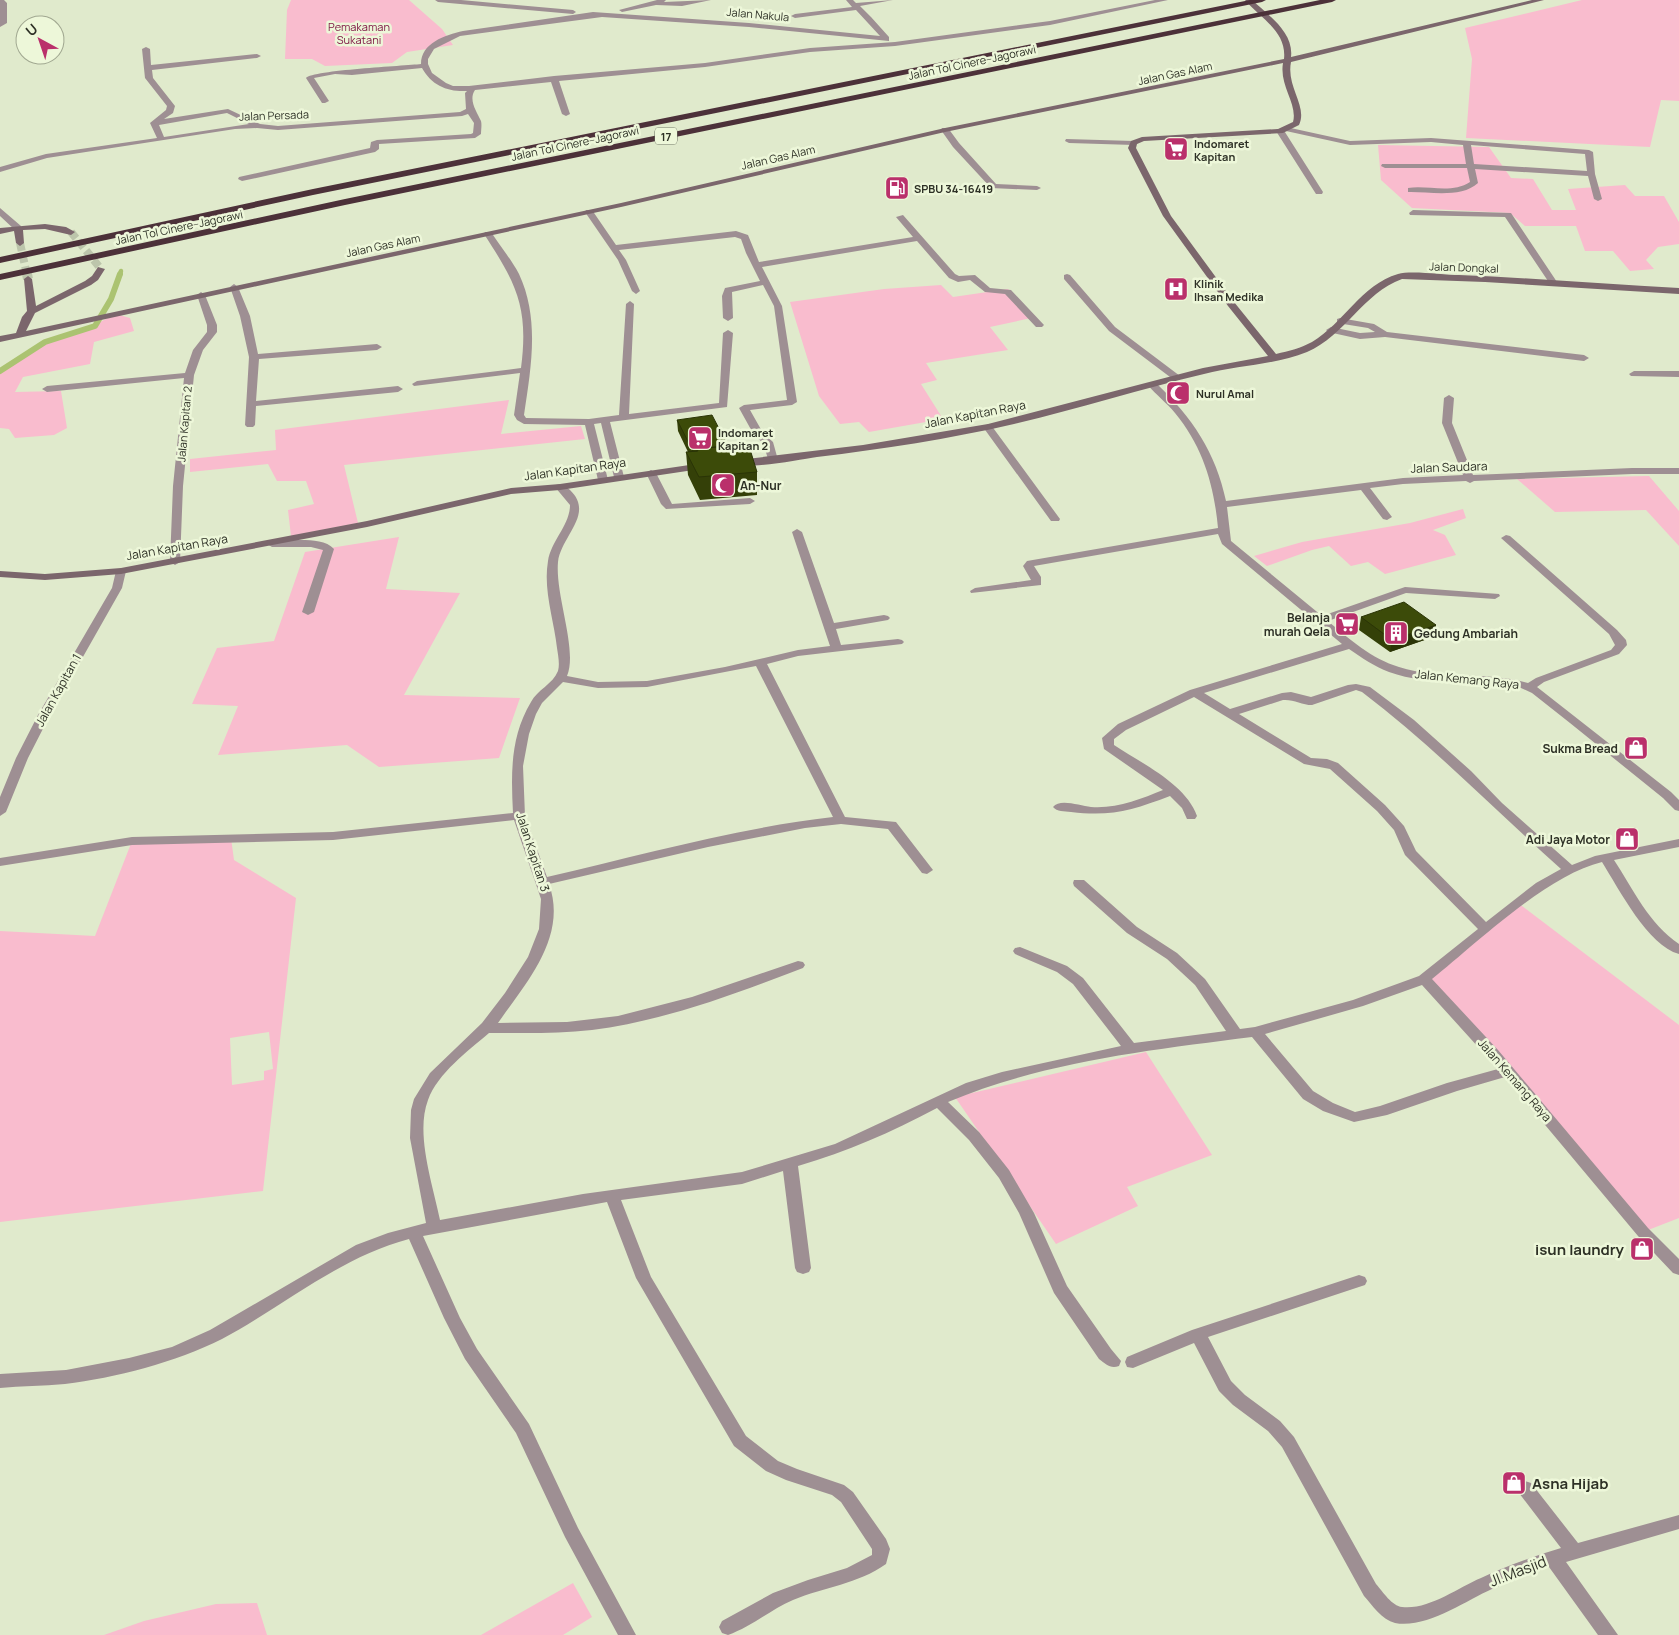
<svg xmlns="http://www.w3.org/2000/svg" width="1679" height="1635" font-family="Manrope,sans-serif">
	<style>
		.green { fill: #f9bcce; fill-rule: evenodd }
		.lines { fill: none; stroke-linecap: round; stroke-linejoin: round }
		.stream-far1 { stroke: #abc371; stroke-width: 4.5 }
		.stream { stroke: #abc371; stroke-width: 6 }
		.secondary-tunnel-far1 { stroke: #bcc5ab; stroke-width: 8; stroke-dasharray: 8 4; stroke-linecap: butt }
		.secondary-tunnel { stroke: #bcc5ab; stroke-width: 10; stroke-dasharray: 10 5; stroke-linecap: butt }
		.street { fill: #9e8f93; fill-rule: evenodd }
		.secondary { fill: #7b666c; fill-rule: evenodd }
		.highway { fill: #4c3139; fill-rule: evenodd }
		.wall { fill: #344008 }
		.shaded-wall { fill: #2a3406 }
		.building { fill: #3c4b09; stroke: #2a3406 }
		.labels { text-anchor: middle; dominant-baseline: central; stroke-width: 5; stroke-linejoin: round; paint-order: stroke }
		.far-street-label { font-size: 11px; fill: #2e3126; stroke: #edf7d9 }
		.far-park-label { font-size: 11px; fill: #801b47; stroke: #edf7d9 }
		.shield { fill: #edf7d9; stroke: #676c5c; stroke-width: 1 }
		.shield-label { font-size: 11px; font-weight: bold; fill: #2e3126 }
		.far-poi-label { font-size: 11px; font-weight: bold; fill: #2e3126; stroke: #edf7d9; text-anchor: start }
		.street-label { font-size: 12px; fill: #2e3126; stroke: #edf7d9 }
		.poi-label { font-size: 12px; font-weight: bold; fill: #2e3126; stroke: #edf7d9; text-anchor: end }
		.near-poi-label { font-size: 15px; font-weight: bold; fill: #2e3126; stroke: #edf7d9; text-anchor: end }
		.near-street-label { font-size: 15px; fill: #2e3126; stroke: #edf7d9 }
	</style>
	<rect width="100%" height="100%" fill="#e0eacc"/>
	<!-- green -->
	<path class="green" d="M291 0H409L442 29 453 45 407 52 392 63 325 66 312 59H285L287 10Z
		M1582 0H1679V101L1661 100 1650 147 1466 138 1472 59 1465 28Z
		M1378 145 1489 147 1511 178 1533 179 1552 210H1576L1568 189 1625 185 1635 196H1664L1679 222V244L1658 247 1646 260 1654 269 1630 271 1613 251H1585L1576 226H1525L1510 213 1412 208 1381 180Z
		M941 285 953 297 1008 289 1036 317 990 327 1008 350 926 363 937 380 921 384 943 419 869 432 859 422 840 424 819 396 790 302 884 289Z
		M116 314 130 318 134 331 94 342 90 364 23 377 15 392 61 391 67 428 54 435 15 438 9 429 0 428V371L45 342 80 332Z
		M509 400 501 434 581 426 585 439 344 465 358 523 291 536 288 510 314 504 306 481H277L268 464 190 472V459L276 450 275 430Z
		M1649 476 1679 511V546L1646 510 1555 512 1517 479Z
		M1463 509 1466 518 1433 530 1445 535 1456 555 1385 574 1368 562 1351 566 1329 546 1312 550 1267 566 1254 556 1302 542 1410 523Z
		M399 537 386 589 460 593 404 695 520 698 499 758 379 767 347 745 218 755 238 706 192 704 217 648 274 641 305 552Z
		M231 838 234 860 296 898 263 1191 0 1222V931L95 936 132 841ZM269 1032 273 1069 264 1071V1080L232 1085 230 1038Z
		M1518 903 1679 1025V1218L1643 1232 1424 979Z
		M1146 1052 1212 1155 1127 1187 1138 1206 1056 1244 955 1097Z
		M573 1583 592 1617 563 1635H481Z
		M257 1603 267 1635H104L144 1621 216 1604Z"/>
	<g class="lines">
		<!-- stream-far1 -->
		<path class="stream-far1" d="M120 275 121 271"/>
		<!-- stream -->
		<path class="stream" d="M0 371 45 342 95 326 111 299 120 274"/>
		<!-- secondary-tunnel-far1 -->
		<path class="secondary-tunnel-far1" d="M71 232 101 269
			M20 243 27 275"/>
		<!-- secondary-tunnel -->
		<path class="secondary-tunnel" d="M27 274 28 279"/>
		<!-- street -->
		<path class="street" d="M0 0H4L7 3V23L0 27Z
			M435 0H461L573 10 576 12 573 14 438 2Z
			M657 0H666L664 2 711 0 682 6 656 5 622 12 619 10Z
			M846 0H853L856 3 893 0 860 6 871 17 889 37V41L749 27 602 17 460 36 434 49 428 59V64L432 73 446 83 453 86H469L554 76 705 63 810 48 895 42 1050 21 1155 0H1168L1050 25 895 46 810 52 705 67 559 81 570 114 566 116 562 114 551 82 475 90C468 100 477 112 481 121 482 125 481 130 481 134L475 138 379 144V149L375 152 242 181 238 179 239 177 370 148 371 142 377 140 471 134 473 133 474 123 468 114 462 116 278 130 257 128 235 129 47 158 0 172V167L46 154 157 138 150 123 166 110 167 106 145 78 142 49 146 47 150 49 151 65 257 54 261 56 257 58 152 70 153 78 175 106 173 113 164 119 228 109 260 124 278 126 460 112 466 109 465 93 467 91C448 92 432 86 422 68L352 75 335 74 314 78 329 101 325 103H322L306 78C313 70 404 66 421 64 421 43 445 35 463 31L593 12 749 23 880 36 856 10 795 18 791 16 795 14 852 7ZM227 113 249 124 164 137 159 125Z
			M1286 127 1350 141 1431 138 1589 150 1593 152 1595 174 1602 199 1598 201 1594 199 1588 176 1475 169 1478 183C1462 198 1431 192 1411 192H1408V188C1428 185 1452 194 1470 182L1467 168H1385L1381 166 1382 164H1466L1463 145 1431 142 1350 145 1286 131ZM1471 145 1585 154 1587 171 1474 164Z
			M942 128H948L959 143 996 184 1037 186 1041 188 1037 190 991 188 953 147 941 130Z
			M1277 129H1283L1323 192 1322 194H1316L1276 131Z
			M1066 139 1134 141 1138 143 1134 145 1069 143 1065 141Z
			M0 208 21 226V230H15L0 216Z
			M586 210H592L616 245 736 231 748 235 759 262 913 237 896 217 903 215 955 274 959 276 975 275 990 288 1011 290 1044 325 1042 327H1036L1005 294 985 292 970 280 958 282 949 278 917 241 762 267 782 306 797 402 792 405 750 410 763 433 773 442 778 460 777 462H769L763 443 754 435 739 408 744 405 787 400 774 306 763 285 732 292 733 318 728 321 723 318 722 296 725 288 760 281 746 253 741 239 735 237 619 250 626 260 640 291 636 294 632 291 618 260 585 212Z
			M1413 210 1511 213 1557 282 1553 285 1550 284 1505 217 1410 215 1409 213Z
			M485 232H491C500 246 511 259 519 274 540 319 531 368 524 415L526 418 589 419 619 415 626 304 630 301 634 304 629 414 719 403 723 333 728 330 733 333 727 407 610 422 624 477 619 480 614 477 601 423 594 424 608 480 603 483 598 480 585 425 524 424 517 420 514 415 520 373 414 386 412 384 417 381 521 368C529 307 516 283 484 234Z
			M1067 274 1070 275 1115 327 1180 376V380H1174L1109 331 1064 279V275Z
			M234 284 238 287 250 316 258 354 377 344 382 347 377 350 259 359 256 401 398 386 403 389 398 392 256 406 255 425 253 427H247L245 425 249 357 240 316 230 287Z
			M201 292 205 295 217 325V332L203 350 194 375 183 486 180 562 175 565 170 562 173 486 184 378 47 392 42 389 47 386 185 373 193 350 207 332V325L197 295Z
			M1340 318 1374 324 1387 332 1584 355 1589 358 1584 361 1385 337 1360 339 1328 332 1326 330 1331 327 1360 333 1375 332 1368 328 1337 323V319Z
			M1634 371H1679V377L1631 376 1629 374Z
			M1153 382 1156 383C1192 417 1216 453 1226 501L1403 478 1463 475 1442 423 1444 398 1449 395 1454 398 1452 423 1473 475 1632 468H1679V474H1632L1474 481 1470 483 1466 481 1403 484 1370 488 1392 517 1387 520 1383 519 1361 490 1227 507 1231 541 1322 616 1405 587 1499 594 1500 596 1495 599 1406 593 1328 621C1349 639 1372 659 1399 667 1441 680 1486 671 1528 683L1536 678 1611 650 1615 645 1609 634 1501 538 1506 535 1510 536 1617 630 1626 640 1627 645 1619 654 1544 682 1537 687 1671 792 1679 800V811L1675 810 1663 798 1570 723 1532 693 1521 688C1478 679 1431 687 1389 672 1374 666 1362 658 1349 649L1204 693 1230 709 1282 693 1291 692 1311 697 1348 685 1356 684 1370 687 1414 720 1471 771 1502 803 1572 865 1595 856 1679 839V847L1614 860C1633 889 1649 924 1679 944V954C1648 946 1619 889 1602 862 1547 875 1477 943 1432 979L1498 1050 1648 1228 1679 1259V1275L1673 1273 1638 1236 1505 1077 1457 1091 1387 1115 1354 1122 1323 1111 1303 1099 1252 1037C1150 1050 1043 1062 948 1102L979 1132 1009 1170 1034 1213 1067 1286 1111 1349 1121 1361 1119 1366C1110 1369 1106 1364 1099 1359L1054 1293 1019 1213 999 1178 969 1140 937 1108C890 1133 848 1151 798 1166L811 1268 809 1272 803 1274 797 1272 795 1268 783 1171 742 1184 621 1200 651 1277 746 1436 778 1461 797 1469 844 1485 853 1492 886 1539 890 1549 886 1564C858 1584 824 1587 793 1600 770 1610 751 1627 728 1635L722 1633 719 1627 722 1621 773 1593 808 1580 847 1568 872 1555V1549L841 1502 832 1495 786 1480 766 1471 734 1446 636 1278 607 1202 423 1236 460 1318 477 1349 529 1424 578 1528 636 1635H618L565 1537 516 1433 465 1359 444 1318 409 1239C340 1257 284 1306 222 1339 176 1362 115 1378 65 1384 43 1386 21 1386 0 1388V1374L66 1370 129 1358 172 1347 210 1330 356 1245 388 1233 426 1223 410 1138 411 1110 414 1099 430 1073 482 1023 505 993 528 957 539 929 541 899 514 820 333 840 132 845 0 866V858L132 837 333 832 513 813C511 774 510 737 531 702 537 690 553 684 558 671 560 664 558 655 557 648 554 620 543 590 548 561 551 541 570 525 570 505L555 487 556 485C563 483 565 486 570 490 595 514 561 536 558 562 555 595 578 650 567 676L598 682 647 681 725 667 798 650 830 646 792 532 797 529 802 532 834 623 884 615 888 616 890 618 888 620 836 629 841 645 898 639 902 640 904 642 902 644 798 656 767 664 845 817 896 822 933 870 927 874 922 873 888 829 841 824 805 828 708 847 549 884C568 937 526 983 498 1023L567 1022 618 1016 692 997 798 961 803 962 805 965 803 968C735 994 664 1021 592 1030 558 1034 524 1033 489 1033 468 1051 438 1073 428 1100 415 1134 433 1185 440 1220L583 1194 742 1172 835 1144 966 1083 1002 1072 1121 1046 1073 984 1057 972 1015 954 1013 951 1015 948 1020 947 1067 966 1083 978 1134 1043 1226 1031 1195 985 1167 959 1127 933 1074 886 1073 883 1074 880H1084L1137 927 1177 953 1205 979 1240 1029 1255 1027 1353 1000 1419 976 1478 929 1405 855 1394 830 1377 811 1330 769 1304 764 1194 697 1126 730 1114 739V745C1141 763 1186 784 1197 816L1195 819H1187L1182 808 1170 796C1133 810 1111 817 1071 812 1064 811 1057 812 1053 807 1060 798 1080 806 1091 807 1116 809 1141 799 1163 790L1104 749 1102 738 1118 724 1190 690 1342 644 1222 544 1218 534 1034 566 1041 577V585L971 593 970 591 975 588 1031 580 1023 566 1027 561 1218 528C1214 485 1203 447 1175 413 1167 403 1156 395 1148 385ZM756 666 833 817C737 828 641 855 547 877L525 816 523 766 529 734 536 714 542 703 563 682 598 688 647 687ZM1356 690 1362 692C1433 746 1495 810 1561 869L1536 883 1486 922 1416 851 1404 826 1385 805 1338 763 1327 759 1311 758 1239 714 1283 700C1293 699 1302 705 1312 705ZM1422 985 1498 1069 1447 1083 1380 1106 1355 1112 1333 1103 1313 1091 1265 1034 1363 1006Z
			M988 424 991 425 1060 519 1059 521H1051L983 427Z
			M651 470 656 473 672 504 750 498 755 501 750 504 666 509 661 504 646 473Z
			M294 540C307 540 325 539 334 549L314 612 308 615 302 612 323 550 311 547H272L267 544 272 541Z
			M121 568 126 571 122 588 50 715 28 758 6 812 0 816V797L16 758 38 715 105 600 112 588 116 571Z
			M1359 1275 1365 1277 1367 1281 1365 1285 1208 1337 1231 1381 1245 1395 1280 1421 1294 1437 1376 1584C1383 1592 1392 1606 1402 1607 1429 1610 1457 1588 1481 1578 1506 1566 1534 1556 1561 1548L1519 1493 1516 1488 1519 1483 1525 1481 1531 1483 1578 1543 1679 1515V1529L1566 1562 1618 1635H1598L1549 1567C1530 1574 1511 1581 1492 1589 1465 1601 1426 1629 1395 1623 1382 1620 1372 1605 1364 1596L1282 1447 1268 1431 1233 1405 1219 1391 1194 1343 1133 1368 1127 1367 1125 1362 1127 1357 1192 1330Z"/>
		<!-- secondary -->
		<path class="secondary" d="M1245 0H1252C1268 15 1294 32 1291 57L1532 0H1544L1291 62C1286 87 1308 106 1299 125L1283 133 1144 141 1137 144 1136 148 1171 216 1234 302 1276 354C1289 351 1301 348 1312 342 1344 323 1361 285 1398 274 1411 270 1444 275 1459 275 1532 278 1606 284 1679 288V294L1485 282 1402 279C1363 293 1345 336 1307 352 1275 365 1238 365 1204 374 1140 389 1078 409 1014 424 949 439 883 449 817 457 799 460 749 469 734 465L733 463 738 460 863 445 988 424 1203 368 1268 356 1228 306 1163 216 1128 148 1131 141 1142 137 1278 129 1293 122C1298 104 1279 86 1283 63L945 132 621 207 0 342V336L16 333 22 317 27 311 24 279 28 276 32 279 36 306 85 281 92 276 98 267 105 269 98 280 91 285 35 313 26 331 621 203 945 128 1284 59C1287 31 1260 18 1245 0Z
			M45 224 66 227 75 232 71 235 45 229 23 230 24 243 20 246 16 243 14 231 0 234V228Z
			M703 463 708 466 707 468 560 490 511 494 367 527 121 574 45 580 0 577V571L45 574 121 568 367 521 511 488 560 484Z"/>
		<!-- highway -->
		<path class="highway" d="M1250 0H1266L1262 2 313 195 0 263V257L313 189Z
			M1320 0H1336L1332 2 345 205 0 280V274L345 199Z"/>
	</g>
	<!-- wall -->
	<path class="wall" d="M677 420 728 446 734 448 757 472V495L700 500 688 475 686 452H688L678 431Z
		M1361 617 1436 625 1433 637 1390 652 1359 630Z"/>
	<!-- shaded-wall -->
	<path class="shaded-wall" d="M1436 625 1433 637 1390 652 1392 640Z"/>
	<!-- building -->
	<path class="building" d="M712 415 728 446 697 449V451H693L677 420Z
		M733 445 734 448 749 446 757 472 699 477 686 452 698 451 697 449Z
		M1404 602 1436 625 1392 640 1361 617Z"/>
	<!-- icons -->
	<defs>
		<symbol id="supermarket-square" viewBox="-11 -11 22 22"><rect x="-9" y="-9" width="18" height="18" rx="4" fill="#ba306b" stroke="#edf7d9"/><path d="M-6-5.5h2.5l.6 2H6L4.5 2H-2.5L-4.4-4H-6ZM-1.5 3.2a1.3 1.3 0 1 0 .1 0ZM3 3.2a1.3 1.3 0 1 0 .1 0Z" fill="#fff"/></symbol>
		<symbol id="fuel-square" viewBox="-11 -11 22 22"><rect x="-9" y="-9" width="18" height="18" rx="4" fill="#ba306b" stroke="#edf7d9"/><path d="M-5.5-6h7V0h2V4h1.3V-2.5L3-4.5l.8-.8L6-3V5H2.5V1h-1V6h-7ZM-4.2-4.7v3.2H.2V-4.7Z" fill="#fff"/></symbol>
		<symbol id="hospital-square" viewBox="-11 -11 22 22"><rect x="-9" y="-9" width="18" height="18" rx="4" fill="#ba306b" stroke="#edf7d9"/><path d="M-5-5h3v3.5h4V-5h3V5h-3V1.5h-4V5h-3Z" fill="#fff"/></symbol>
		<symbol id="mosque-square" viewBox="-11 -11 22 22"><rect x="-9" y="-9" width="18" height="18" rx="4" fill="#ba306b" stroke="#edf7d9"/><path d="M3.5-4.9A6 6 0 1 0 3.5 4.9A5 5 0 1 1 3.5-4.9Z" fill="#fff"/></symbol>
		<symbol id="building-square" viewBox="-11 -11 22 22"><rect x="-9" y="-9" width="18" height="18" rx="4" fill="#ba306b" stroke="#edf7d9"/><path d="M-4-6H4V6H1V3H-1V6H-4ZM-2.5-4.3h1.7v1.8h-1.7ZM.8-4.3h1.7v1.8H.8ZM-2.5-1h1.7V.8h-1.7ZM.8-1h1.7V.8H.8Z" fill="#fff"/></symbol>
		<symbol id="shop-square" viewBox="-11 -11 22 22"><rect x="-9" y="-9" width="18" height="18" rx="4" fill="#ba306b" stroke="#edf7d9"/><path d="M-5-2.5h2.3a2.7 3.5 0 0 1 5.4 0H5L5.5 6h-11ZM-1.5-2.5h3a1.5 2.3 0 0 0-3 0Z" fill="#fff"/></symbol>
	</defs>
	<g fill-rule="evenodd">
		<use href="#supermarket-square" x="1162" y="135" width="28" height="28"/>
		<use href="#fuel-square" x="883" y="174" width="28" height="28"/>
		<use href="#hospital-square" x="1162" y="275" width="28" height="28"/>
		<use href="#mosque-square" x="1164" y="379" width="28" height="28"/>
		<use href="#supermarket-square" x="686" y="424" width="28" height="28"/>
		<use href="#mosque-square" x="709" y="471" width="28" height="28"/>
		<use href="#supermarket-square" x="1333" y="610" width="28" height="28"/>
		<use href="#building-square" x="1382" y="619" width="28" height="28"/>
		<use href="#shop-square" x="1622" y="734" width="28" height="28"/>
		<use href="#shop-square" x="1613" y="825" width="28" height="28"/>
		<use href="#shop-square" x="1628" y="1235" width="28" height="28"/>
		<use href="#shop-square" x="1500" y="1469" width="28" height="28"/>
	</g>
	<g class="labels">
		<!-- far-street labels -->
		<g class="far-street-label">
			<text transform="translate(758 14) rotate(5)">Jalan Nakula</text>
			<text transform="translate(972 62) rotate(-12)">Jalan Tol Cinere–Jagorawi</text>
			<text transform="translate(1175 73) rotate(-12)">Jalan Gas Alam</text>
			<text transform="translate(274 115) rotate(-2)">Jalan Persada</text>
			<text transform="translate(575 143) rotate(-12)">Jalan Tol Cinere–Jagorawi</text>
			<text transform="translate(778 157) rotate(-13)">Jalan Gas Alam</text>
			<text transform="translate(179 227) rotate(-12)">Jalan Tol Cinere–Jagorawi</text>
			<text transform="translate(383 245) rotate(-12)">Jalan Gas Alam</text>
			<text transform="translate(1464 267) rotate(2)">Jalan Dongkal</text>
			<text transform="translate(184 424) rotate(-85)">Jalan Kapitan 2</text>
		</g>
		<!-- far-park labels -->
		<g class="far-park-label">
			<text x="359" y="26">Pemakaman<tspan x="359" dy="13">Sukatani</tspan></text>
		</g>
		<!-- shield labels -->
		<rect class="shield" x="655" y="127.5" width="22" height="17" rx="4"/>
		<g class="shield-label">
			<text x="666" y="136">17</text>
		</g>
		<!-- far-poi labels -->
		<g class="far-poi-label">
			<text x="1194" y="143">Indomaret<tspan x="1194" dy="13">Kapitan</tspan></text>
			<text x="914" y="188">SPBU 34-16419</text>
			<text x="1194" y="283">Klinik<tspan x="1194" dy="13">Ihsan Medika</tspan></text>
			<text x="1196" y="393">Nurul Amal</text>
			<text x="718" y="432">Indomaret<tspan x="718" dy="13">Kapitan 2</tspan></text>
		</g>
		<!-- street labels -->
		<g class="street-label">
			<text transform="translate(975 414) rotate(-11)">Jalan Kapitan Raya</text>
			<text transform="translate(1449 467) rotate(-2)">Jalan Saudara</text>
			<text transform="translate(575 469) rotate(-8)">Jalan Kapitan Raya</text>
			<text transform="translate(177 547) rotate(-10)">Jalan Kapitan Raya</text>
			<text transform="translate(1467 679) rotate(6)">Jalan Kemang Raya</text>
			<text transform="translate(58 690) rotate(-61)">Jalan Kapitan 1</text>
			<text transform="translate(533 852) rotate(72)">Jalan Kapitan 3</text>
			<text transform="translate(1515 1080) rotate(49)">Jalan Kemang Raya</text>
		</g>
		<!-- poi labels -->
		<g class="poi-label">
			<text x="740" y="485" text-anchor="start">An-Nur</text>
			<text x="1330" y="617">Belanja<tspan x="1330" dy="14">murah Qela</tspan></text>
			<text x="1414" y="633" text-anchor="start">Gedung Ambariah</text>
			<text x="1618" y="748">Sukma Bread</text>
			<text x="1610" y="839">Adi Jaya Motor</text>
		</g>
		<!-- near-poi labels -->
		<g class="near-poi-label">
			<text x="1624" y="1249">isun laundry</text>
			<text x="1532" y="1483" text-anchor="start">Asna Hijab</text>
		</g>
		<!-- near-street labels -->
		<g class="near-street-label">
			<text transform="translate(1518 1571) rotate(-21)">Jl.Masjid</text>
		</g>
	</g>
	<!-- north arrow -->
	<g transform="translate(40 40) rotate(320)"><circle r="24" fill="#edf7d9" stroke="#a1a891"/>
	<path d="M0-4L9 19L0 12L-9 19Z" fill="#ba306b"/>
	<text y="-8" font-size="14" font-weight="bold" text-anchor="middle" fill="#2e3126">U</text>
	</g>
</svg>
